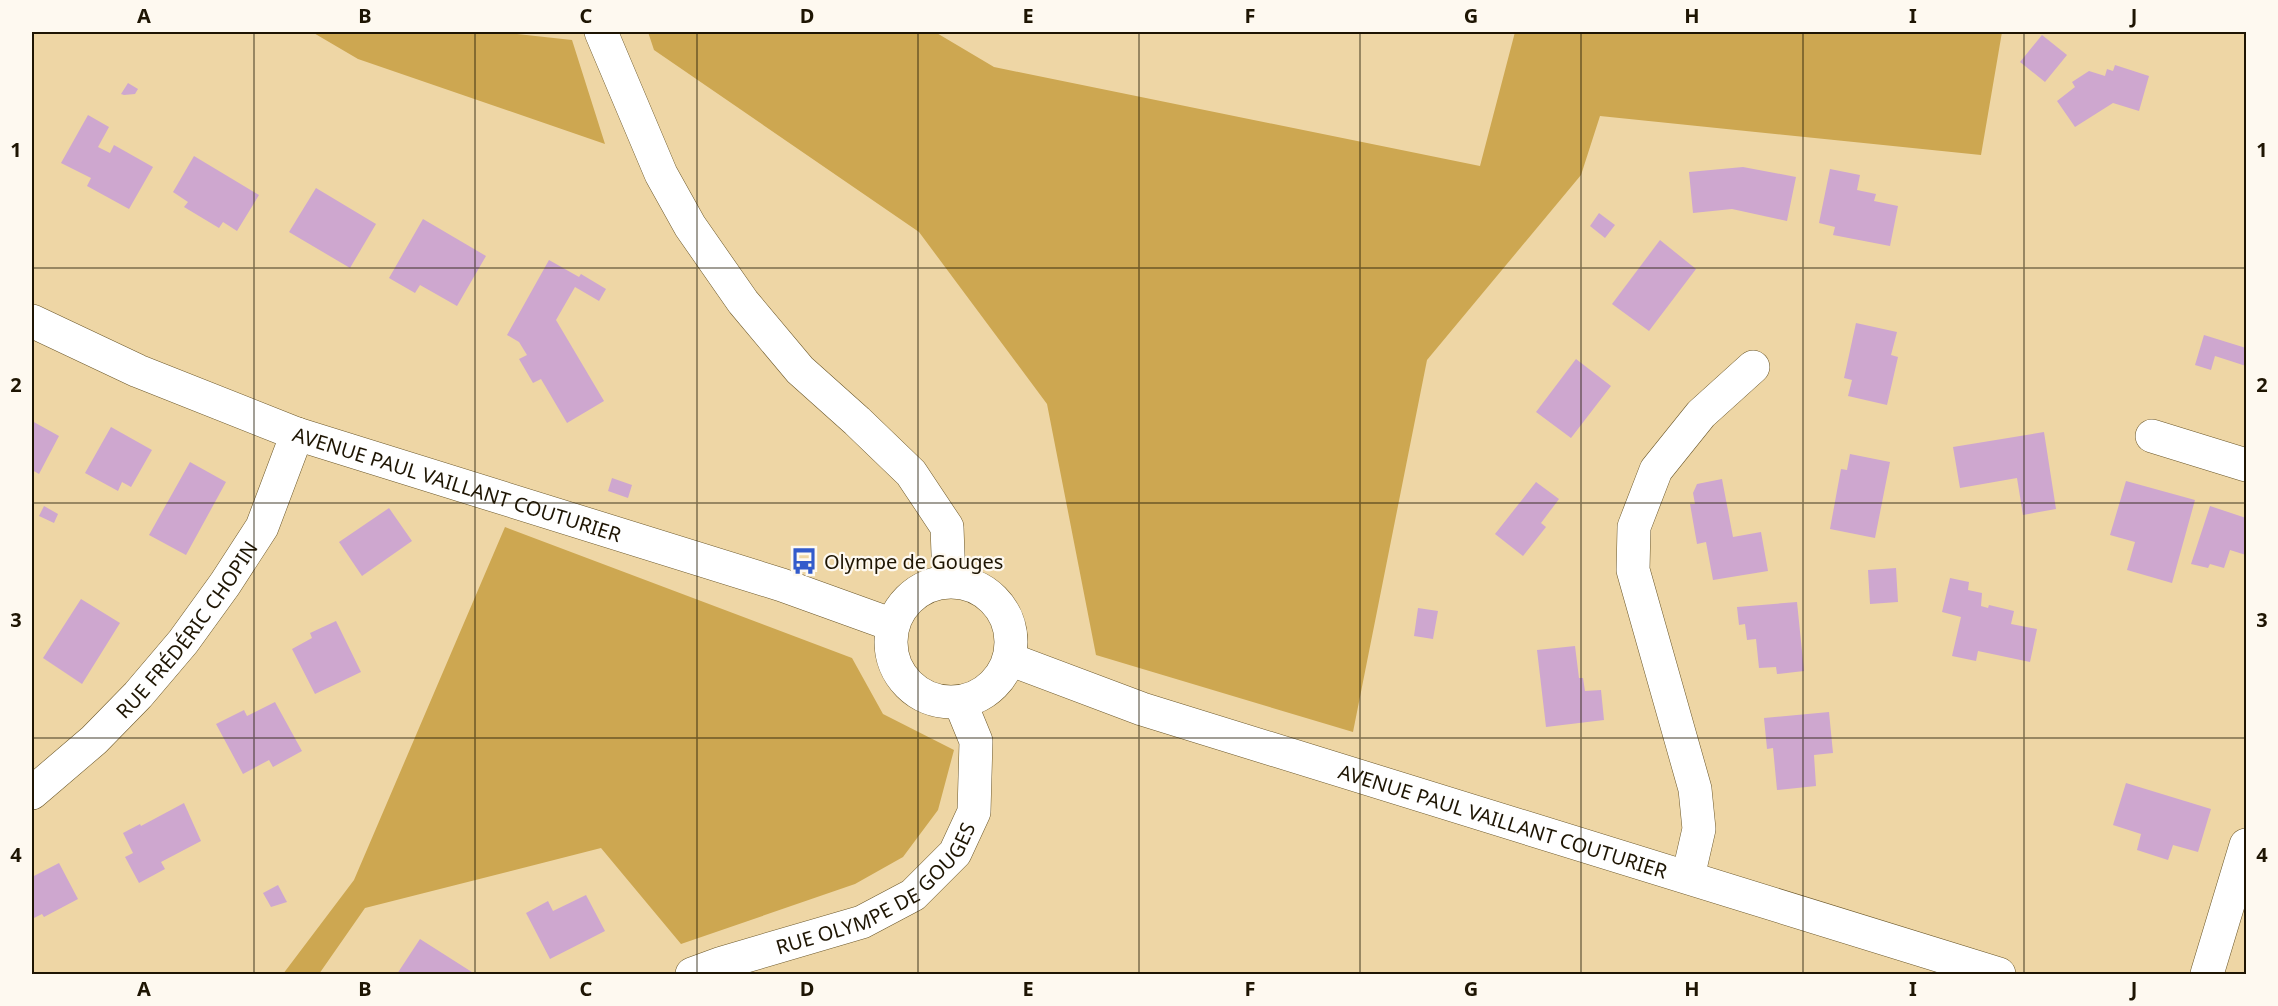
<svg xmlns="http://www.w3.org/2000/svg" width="2278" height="1006" font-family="'Noto Sans',sans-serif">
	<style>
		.green { fill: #cda751 }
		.building { fill: #cea7cf }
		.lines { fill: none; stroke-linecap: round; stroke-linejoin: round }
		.minor-casing { stroke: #6b5729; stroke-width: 34 }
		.minor { stroke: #fff; stroke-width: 33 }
		.grid { fill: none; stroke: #1e1503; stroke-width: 1.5; stroke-opacity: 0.55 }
		.labels { text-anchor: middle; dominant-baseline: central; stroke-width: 4.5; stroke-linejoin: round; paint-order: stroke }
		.street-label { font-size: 20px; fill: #1e1503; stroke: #fef9f0 }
		.poi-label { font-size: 20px; fill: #1e1503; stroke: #fef9f0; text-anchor: start }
		.neatline { fill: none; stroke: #1e1503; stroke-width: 2 }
		.grid-label { font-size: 20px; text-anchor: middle; font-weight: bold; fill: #1e1503 }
	</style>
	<rect width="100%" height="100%" fill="#eed6a5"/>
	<!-- green -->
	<path class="green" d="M312 32H498L572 40 605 144 358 59Z
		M648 32H935L994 67 1480 166 1515 32H2002L1981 155 1600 116 1581 175 1427 360 1353 732 1096 655 1047 404 919 232 654 50Z
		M505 527 852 658 883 714 954 750 938 810 903 857 855 884 681 944 601 848 365 908 319 974H283L354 880Z"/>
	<!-- building -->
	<path class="building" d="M2042 35 2067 55 2045 82 2020 62Z
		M2115 65 2149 76 2139 111 2113 103 2075 127 2057 101 2075 87 2072 82 2089 71 2105 76 2107 69 2113 71Z
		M128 83 138 89 135 94 124 95 121 94Z
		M88 115 109 127 98 147 110 153 114 145 153 167 129 209 87 186 91 178 61 163Z
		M194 156 259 195 237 231 223 222 219 228 184 207 188 202 173 192Z
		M1743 167 1796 177 1787 221 1732 209 1693 213 1689 172Z
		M1830 169 1860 175 1857 190 1876 194 1874 201 1898 206 1890 246 1833 235 1835 227 1819 223Z
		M316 188 376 224 350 268 289 232Z
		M1599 213 1615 225 1605 238 1590 226Z
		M423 219 486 256 457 306 420 285 415 293 389 278Z
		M1660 240 1696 269 1649 331 1612 304Z
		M549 260 579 277 581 274 606 289 599 301 575 287 556 320 604 401 567 423 541 379 533 383 519 359 527 355 519 342 507 335Z
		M1856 323 1897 332 1891 355 1898 357 1887 405 1848 396 1852 380 1844 378Z
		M2204 335 2246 348V366L2215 356 2211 370 2195 365Z
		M1576 359 1611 386 1571 438 1536 412Z
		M32 421 59 436 39 474 32 470Z
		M111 427 152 450 131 487 122 482 118 491 85 473Z
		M2044 432 2056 509 2023 515 2017 478 1960 488 1953 447Z
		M1850 454 1890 462 1875 538 1830 529 1841 469 1847 470Z
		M190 462 226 482 186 555 149 535Z
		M612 478 632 485 628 498 608 491Z
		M1722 479 1733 537 1761 532 1768 571 1713 580 1706 542 1697 544 1690 504H1695L1693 493 1697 484Z
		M2126 481 2195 500 2172 583 2127 570 2135 542 2110 535Z
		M1536 482 1559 499 1541 523 1546 527 1523 556 1495 534Z
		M44 506 58 514 54 523 39 516Z
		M2210 506 2246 518V555L2230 550 2224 568 2210 564 2208 568 2191 564Z
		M389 508 412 541 362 576 339 542Z
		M1896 568 1898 602 1870 604 1868 570Z
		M1950 578 1969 582 1968 590 1982 593 1981 606 1988 608 1989 605 2014 611 2011 624 2037 629 2030 662 1978 651 1976 661 1952 656 1961 617 1942 612Z
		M81 599 120 623 82 684 43 658Z
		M1797 602 1804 671 1777 674 1776 667 1759 668 1756 639 1747 640 1745 624 1739 625 1737 607Z
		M1418 608 1438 611 1433 639 1414 636Z
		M336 621 361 672 315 694 292 649 312 638 310 633Z
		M1575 646 1579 678H1583L1585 691 1601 690 1604 720 1546 727 1537 650Z
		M275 702 302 751 273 767 269 760 243 774 216 724 244 710 247 716Z
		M1829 712 1833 753 1814 755 1816 786 1777 790 1773 748 1767 749 1764 718Z
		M2126 783 2211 809 2198 852 2173 845 2168 860 2137 850 2141 834 2113 825Z
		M184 803 201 841 161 862 165 869 139 883 125 857 133 853 123 833 140 824 141 826Z
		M59 863 78 899 44 917 42 914 32 919V877Z
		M278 885 287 902 271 907 263 893Z
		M586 895 605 931 550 959 526 913 548 901 553 911Z
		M420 939 475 974H397Z"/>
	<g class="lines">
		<defs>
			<g id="minor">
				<path d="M601 32 661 174 690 226 743 302 800 370 857 421 911 473 947 527 949 581"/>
				<path id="s1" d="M32 321 138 371 297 434 782 585 893 625"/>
				<path d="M2152 436 2246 465"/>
				<circle cx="951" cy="642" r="60"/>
				<path id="s2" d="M1009 659 1142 709 1999 974"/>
				<path id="s3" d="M32 793 94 740 138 695 183 642 225 584 262 527 297 434"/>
				<path d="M1688 877 1699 829 1695 789 1633 570 1634 527 1656 470 1701 414 1753 367"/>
				<path id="s4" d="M692 974 722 963 862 922 913 895 955 853 974 812 976 741 960 702"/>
				<path d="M2207 974 2246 845"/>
			</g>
		</defs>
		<!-- minor casing -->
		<use href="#minor" class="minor-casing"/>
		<!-- minor -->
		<use href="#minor" class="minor"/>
	</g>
	<!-- grid -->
	<path class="grid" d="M254 32V974M475 32V974M697 32V974M918 32V974M1139 32V974M1360 32V974M1581 32V974M1803 32V974M2024 32V974M32 268H2246M32 503H2246M32 738H2246"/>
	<!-- icons -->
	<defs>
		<symbol id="bus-bare" viewBox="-9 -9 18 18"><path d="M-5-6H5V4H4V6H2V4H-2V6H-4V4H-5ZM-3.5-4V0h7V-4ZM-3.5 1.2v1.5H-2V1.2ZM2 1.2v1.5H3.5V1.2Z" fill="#335bcb" stroke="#fef9f0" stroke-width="2.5" paint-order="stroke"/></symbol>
	</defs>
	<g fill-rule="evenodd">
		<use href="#bus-bare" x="785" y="542" width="38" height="38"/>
	</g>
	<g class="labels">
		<!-- street labels -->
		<g class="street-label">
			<text stroke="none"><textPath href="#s1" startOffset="456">AVENUE PAUL VAILLANT COUTURIER</textPath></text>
			<text stroke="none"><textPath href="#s3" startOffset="226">RUE FRÉDÉRIC CHOPIN</textPath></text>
			<text stroke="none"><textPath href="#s2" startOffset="520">AVENUE PAUL VAILLANT COUTURIER</textPath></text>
			<text stroke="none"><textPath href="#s4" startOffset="208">RUE OLYMPE DE GOUGES</textPath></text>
		</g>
		<!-- poi labels -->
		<g class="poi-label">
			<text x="824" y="561">Olympe de Gouges</text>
		</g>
	</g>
	<!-- border -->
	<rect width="2278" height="1006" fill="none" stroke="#fef9f0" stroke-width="66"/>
	<rect x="33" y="33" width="2212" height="940" class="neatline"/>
	<g class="grid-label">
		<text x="144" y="23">A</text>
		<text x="365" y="23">B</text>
		<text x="586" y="23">C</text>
		<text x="807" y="23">D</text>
		<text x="1028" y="23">E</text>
		<text x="1250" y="23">F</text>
		<text x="1471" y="23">G</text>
		<text x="1692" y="23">H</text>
		<text x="1913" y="23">I</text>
		<text x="2134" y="23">J</text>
		<text x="16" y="157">1</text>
		<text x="2262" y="157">1</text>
		<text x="16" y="392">2</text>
		<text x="2262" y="392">2</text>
		<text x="16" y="627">3</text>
		<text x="2262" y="627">3</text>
		<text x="16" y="862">4</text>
		<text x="2262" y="862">4</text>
		<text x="144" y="996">A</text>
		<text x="365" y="996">B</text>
		<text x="586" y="996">C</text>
		<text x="807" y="996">D</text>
		<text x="1028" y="996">E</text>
		<text x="1250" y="996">F</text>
		<text x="1471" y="996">G</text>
		<text x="1692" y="996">H</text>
		<text x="1913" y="996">I</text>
		<text x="2134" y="996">J</text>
	</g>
</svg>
